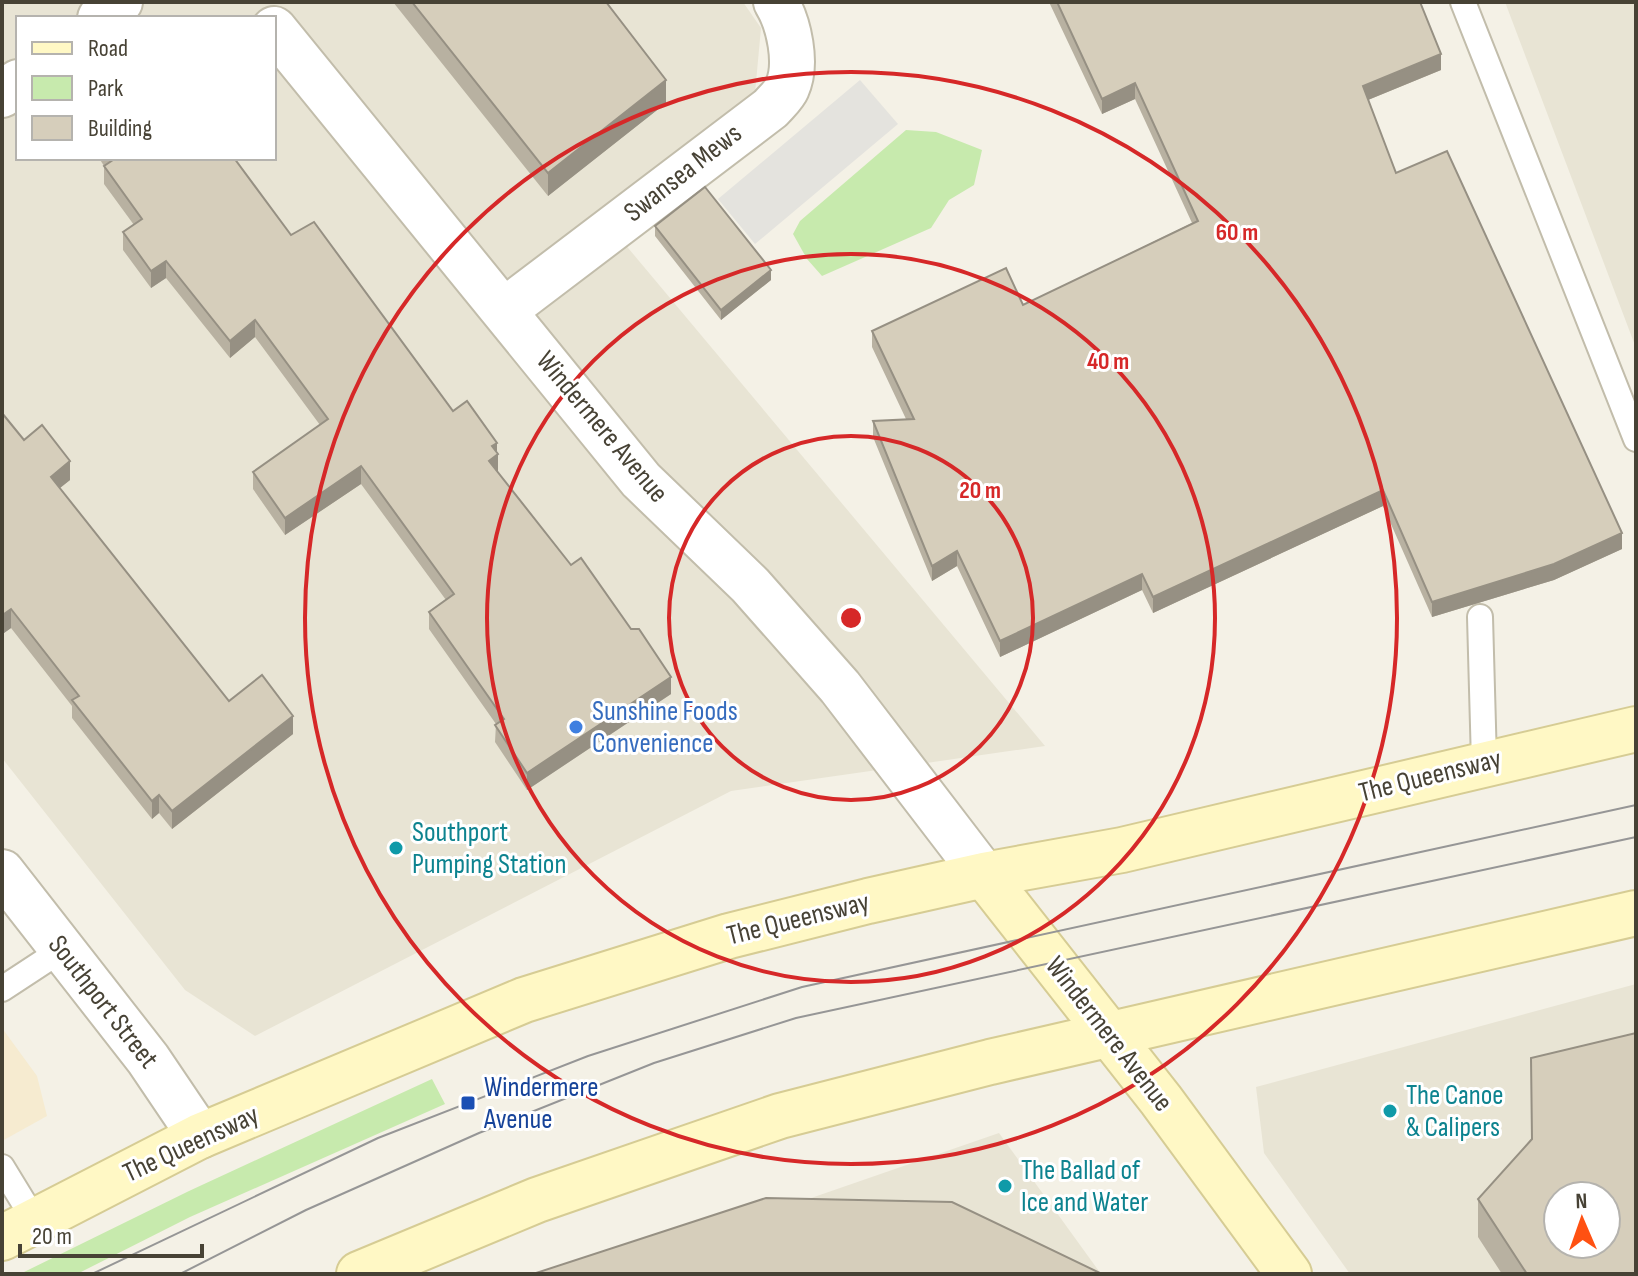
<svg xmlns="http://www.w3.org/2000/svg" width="1638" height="1276" font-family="'Sofia Sans Condensed',sans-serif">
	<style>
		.residential { fill: #e8e4d4; fill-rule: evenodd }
		.commercial { fill: #f6ebd0 }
		.green { fill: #c7eaad }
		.parking { fill: #e4e3de }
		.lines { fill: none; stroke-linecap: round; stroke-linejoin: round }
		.lane-casing { stroke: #c2bdab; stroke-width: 28 }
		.street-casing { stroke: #c2bdab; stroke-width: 48 }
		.secondary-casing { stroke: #d6cc94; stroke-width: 48 }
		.lane { stroke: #fff; stroke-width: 24 }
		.street { stroke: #fff; stroke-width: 44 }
		.secondary { stroke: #fff8c5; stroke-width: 44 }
		.tram { stroke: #969696; stroke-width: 2 }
		.wall { fill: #b8b1a1 }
		.shaded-wall { fill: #969083 }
		.building { fill: #d6cebb; stroke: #969083; stroke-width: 2; fill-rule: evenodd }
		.ring { fill: none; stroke: #d62828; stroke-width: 4 }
		.shop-dot { fill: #3f7fe0; stroke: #fff; stroke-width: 3 }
		.culture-dot { fill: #0f9aa8; stroke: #fff; stroke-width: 3 }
		.transit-dot { fill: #1a4fb4; stroke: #fff; stroke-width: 3 }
		.labels { text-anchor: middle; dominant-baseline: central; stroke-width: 6; stroke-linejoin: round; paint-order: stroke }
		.street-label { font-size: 28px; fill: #474235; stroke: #fff }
		.shop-label { font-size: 28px; fill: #366cbe; stroke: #fff; text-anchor: start }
		.culture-label { font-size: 28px; fill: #0d838f; stroke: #fff; text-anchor: start }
		.transit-label { font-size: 28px; fill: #164399; stroke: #fff; text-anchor: start }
		.centre { fill: #d62828; stroke: #fff; stroke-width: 4 }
		.ring-label { font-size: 24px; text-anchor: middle; font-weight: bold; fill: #d62828; stroke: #fff; stroke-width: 6; stroke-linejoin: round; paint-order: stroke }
	</style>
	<rect width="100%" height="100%" fill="#f4f1e6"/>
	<!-- residential -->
	<path class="residential" d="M2 2H743L761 28 755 93 598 212 1045 746 731 791 255 1036 185 990 2 758ZM18 18H274V158H18Z
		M1505 2H1636V348Z
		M1636 984V1274H1350L1264 1153 1256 1087ZM1558 1196H1606V1244H1558Z
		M999 1133 1101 1274H591Z"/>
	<!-- commercial -->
	<path class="commercial" d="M2 1028 37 1076 47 1116 2 1141Z"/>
	<!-- green -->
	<path class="green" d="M906 130 936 132 982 150 974 185 949 200 931 228 822 276 807 259 793 234 800 221Z
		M432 1079 445 1104 190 1217 77 1274H20L189 1191Z"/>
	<!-- parking -->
	<path class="parking" d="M860 80 898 124 755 244 718 199Z"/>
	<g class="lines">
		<defs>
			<path id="lane" d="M1463 2 1636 439
				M1480 617 1484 762
				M2 989 63 949
				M2 1167 35 1221"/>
			<path id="street" d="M100 18 120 2
				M274 29 641 480 750 585 840 687 984 875
				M2 95 18 82
				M505 310 771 108C776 102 784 95 787 88 798 64 789 23 776 2
				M2 872 148 1059 200 1136"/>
			<path id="secondary" d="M984 875 1161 1100 1289 1274
				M2 1238 200 1136 524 1000 729 936 868 901 984 875 1122 850 1636 729
				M359 1274 537 1200 780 1116 990 1062 1636 913"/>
		</defs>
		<!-- lane casing -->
		<use href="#lane" class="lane-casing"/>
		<!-- street casing -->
		<use href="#street" class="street-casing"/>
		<!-- secondary casing -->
		<use href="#secondary" class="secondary-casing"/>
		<!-- lane -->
		<use href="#lane" class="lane"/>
		<!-- street -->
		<use href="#street" class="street"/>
		<!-- secondary -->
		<use href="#secondary" class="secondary"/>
		<!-- tram -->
		<path class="tram" d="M92 1274 378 1138 588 1056 802 987 1636 805
			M180 1274 306 1210 479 1133 654 1063 796 1018 1636 837"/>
	</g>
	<!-- wall -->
	<path class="wall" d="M393 2H606L666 103 548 196Z
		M1049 2H1420L1441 70 1368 100 1396 173 1622 549 1554 580 1432 617 1383 506 1153 613 1142 590 1000 657 957 566 932 581 873 437V421L906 419 872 347V331L1023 305 1192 223 1135 99 1102 114Z
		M99 158H234L291 235 453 411 497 452 498 471V472L671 694 527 790 495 742 496 724 429 629V612L446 600 361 484 285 535 253 489V472L320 425 255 337 230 358 166 278 151 288 123 250V232L134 225 104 184V166Z
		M655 226 771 280 721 320 655 236Z
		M2 413 24 440 70 480 60 488 229 701 293 734 172 829 159 813 152 819 72 718V706L11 628 4 633 2 630Z
		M1478 1199 1636 1274H1502L1478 1237Z"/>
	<!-- shaded-wall -->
	<path class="shaded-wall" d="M1441 54V70L1363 102V86Z
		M666 80V103L548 196V173Z
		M1135 83V99L1102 114V99Z
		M166 261V278L151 288V271Z
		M771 270V280L721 320V310Z
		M255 320V337L230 358V341Z
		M497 443V455L498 454V471L489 478V461L492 446Z
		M70 461V480L51 495V477Z
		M361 466V484L285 535V518Z
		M1383 490V506L1153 613V597Z
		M1622 533V549L1554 580 1432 617V602Z
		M957 551V566L932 581V566Z
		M1142 574V590L1000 657V641Z
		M11 609V628L4 633V614Z
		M671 677V694L527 790V773Z
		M293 716V734L172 829V811Z
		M159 795V813L152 819V801Z"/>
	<!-- building -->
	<path class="building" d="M412 2H606L666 80 548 173Z
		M1057 2H1420L1441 54 1363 86 1396 173 1447 151 1622 533 1554 564 1432 602 1383 490 1153 597 1142 574 1000 641 957 551 932 566 873 421 914 419 872 331 1006 268 1023 305 1198 221 1135 83 1102 99Z
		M112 158H234L291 235 314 222 453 411 467 401 497 443 492 446 498 454 489 461 571 565 581 558 631 629H639L671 677 527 773 495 725 504 719 429 612 454 594 361 466 285 518 253 472 328 419 255 320 230 341 166 261 151 271 123 232 142 219 104 166 113 160Z
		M705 187 771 270 721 310 655 226Z
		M2 413 24 440 42 425 70 461 51 477 229 701 262 675 293 716 172 811 159 795 152 801 72 700 79 696 11 609 4 614 2 612Z
		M1636 1033V1274H1527L1478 1199 1532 1139 1531 1058ZM1558 1196H1606V1244H1558Z
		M766 1198 952 1202 1102 1274H533Z"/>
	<!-- distance rings -->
	<g class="ring">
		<circle cx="851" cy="618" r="182"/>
		<circle cx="851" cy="618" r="364"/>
		<circle cx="851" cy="618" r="546"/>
	</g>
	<!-- markers -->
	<circle class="shop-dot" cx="576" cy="727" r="8"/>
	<g class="culture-dot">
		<circle cx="396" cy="848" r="8"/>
		<circle cx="1390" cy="1111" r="8"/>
		<circle cx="1005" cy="1186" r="8"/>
	</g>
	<rect class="transit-dot" x="460" y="1095" width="16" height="16" rx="4"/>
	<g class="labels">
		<!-- street labels -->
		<g class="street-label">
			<text transform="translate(683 173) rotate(-38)">Swansea Mews</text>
			<text transform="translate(602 427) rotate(50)">Windermere Avenue</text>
			<text transform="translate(1430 776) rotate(-14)">The Queensway</text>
			<text transform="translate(798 919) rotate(-14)">The Queensway</text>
			<text transform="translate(103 1002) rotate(52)">Southport Street</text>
			<text transform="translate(1109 1034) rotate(52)">Windermere Avenue</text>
			<text transform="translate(191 1144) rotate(-25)">The Queensway</text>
		</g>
		<!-- shop labels -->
		<g class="shop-label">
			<text x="592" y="711">Sunshine Foods<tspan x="592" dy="32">Convenience</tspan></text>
		</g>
		<!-- culture labels -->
		<g class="culture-label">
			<text x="412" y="832">Southport<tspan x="412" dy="32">Pumping Station</tspan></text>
			<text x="1406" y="1095">The Canoe<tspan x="1406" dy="32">&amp; Calipers</tspan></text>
			<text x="1021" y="1170">The Ballad of<tspan x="1021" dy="32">Ice and Water</tspan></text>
		</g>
		<!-- transit labels -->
		<g class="transit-label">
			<text x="484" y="1087">Windermere<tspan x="484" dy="32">Avenue</tspan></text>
		</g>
	</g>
	<circle cx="851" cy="618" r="12" class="centre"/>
	<g class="ring-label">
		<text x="1237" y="240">60 m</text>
		<text x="1108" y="369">40 m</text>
		<text x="980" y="498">20 m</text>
	</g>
	<!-- border -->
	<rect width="1638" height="1276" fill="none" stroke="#474235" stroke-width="8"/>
	<!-- legend -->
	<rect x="16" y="16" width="260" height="144" fill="#ffffff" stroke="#b5b3ae" stroke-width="2"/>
	<rect x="32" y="42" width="40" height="12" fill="#fff8c5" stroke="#b5b3ae" stroke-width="2"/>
	<text x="88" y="56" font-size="24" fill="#474235">Road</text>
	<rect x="32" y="76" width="40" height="24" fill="#c7eaad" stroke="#b5b3ae" stroke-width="2"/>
	<text x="88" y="96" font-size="24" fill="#474235">Park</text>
	<rect x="32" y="116" width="40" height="24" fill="#d6cebb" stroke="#b5b3ae" stroke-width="2"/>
	<text x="88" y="136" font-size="24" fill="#474235">Building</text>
	<!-- north arrow -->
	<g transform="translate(1582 1220) rotate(358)"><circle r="38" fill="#ffffff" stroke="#b5b3ae" stroke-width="2"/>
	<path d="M0-6L14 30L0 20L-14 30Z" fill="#ff5112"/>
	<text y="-12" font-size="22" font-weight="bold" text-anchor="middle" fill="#474235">N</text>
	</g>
	<!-- scale -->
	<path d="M20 1244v12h182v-12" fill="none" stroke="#474235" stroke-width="4"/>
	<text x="32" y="1244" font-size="24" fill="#474235" stroke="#ffffff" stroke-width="6" paint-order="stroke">20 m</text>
</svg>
